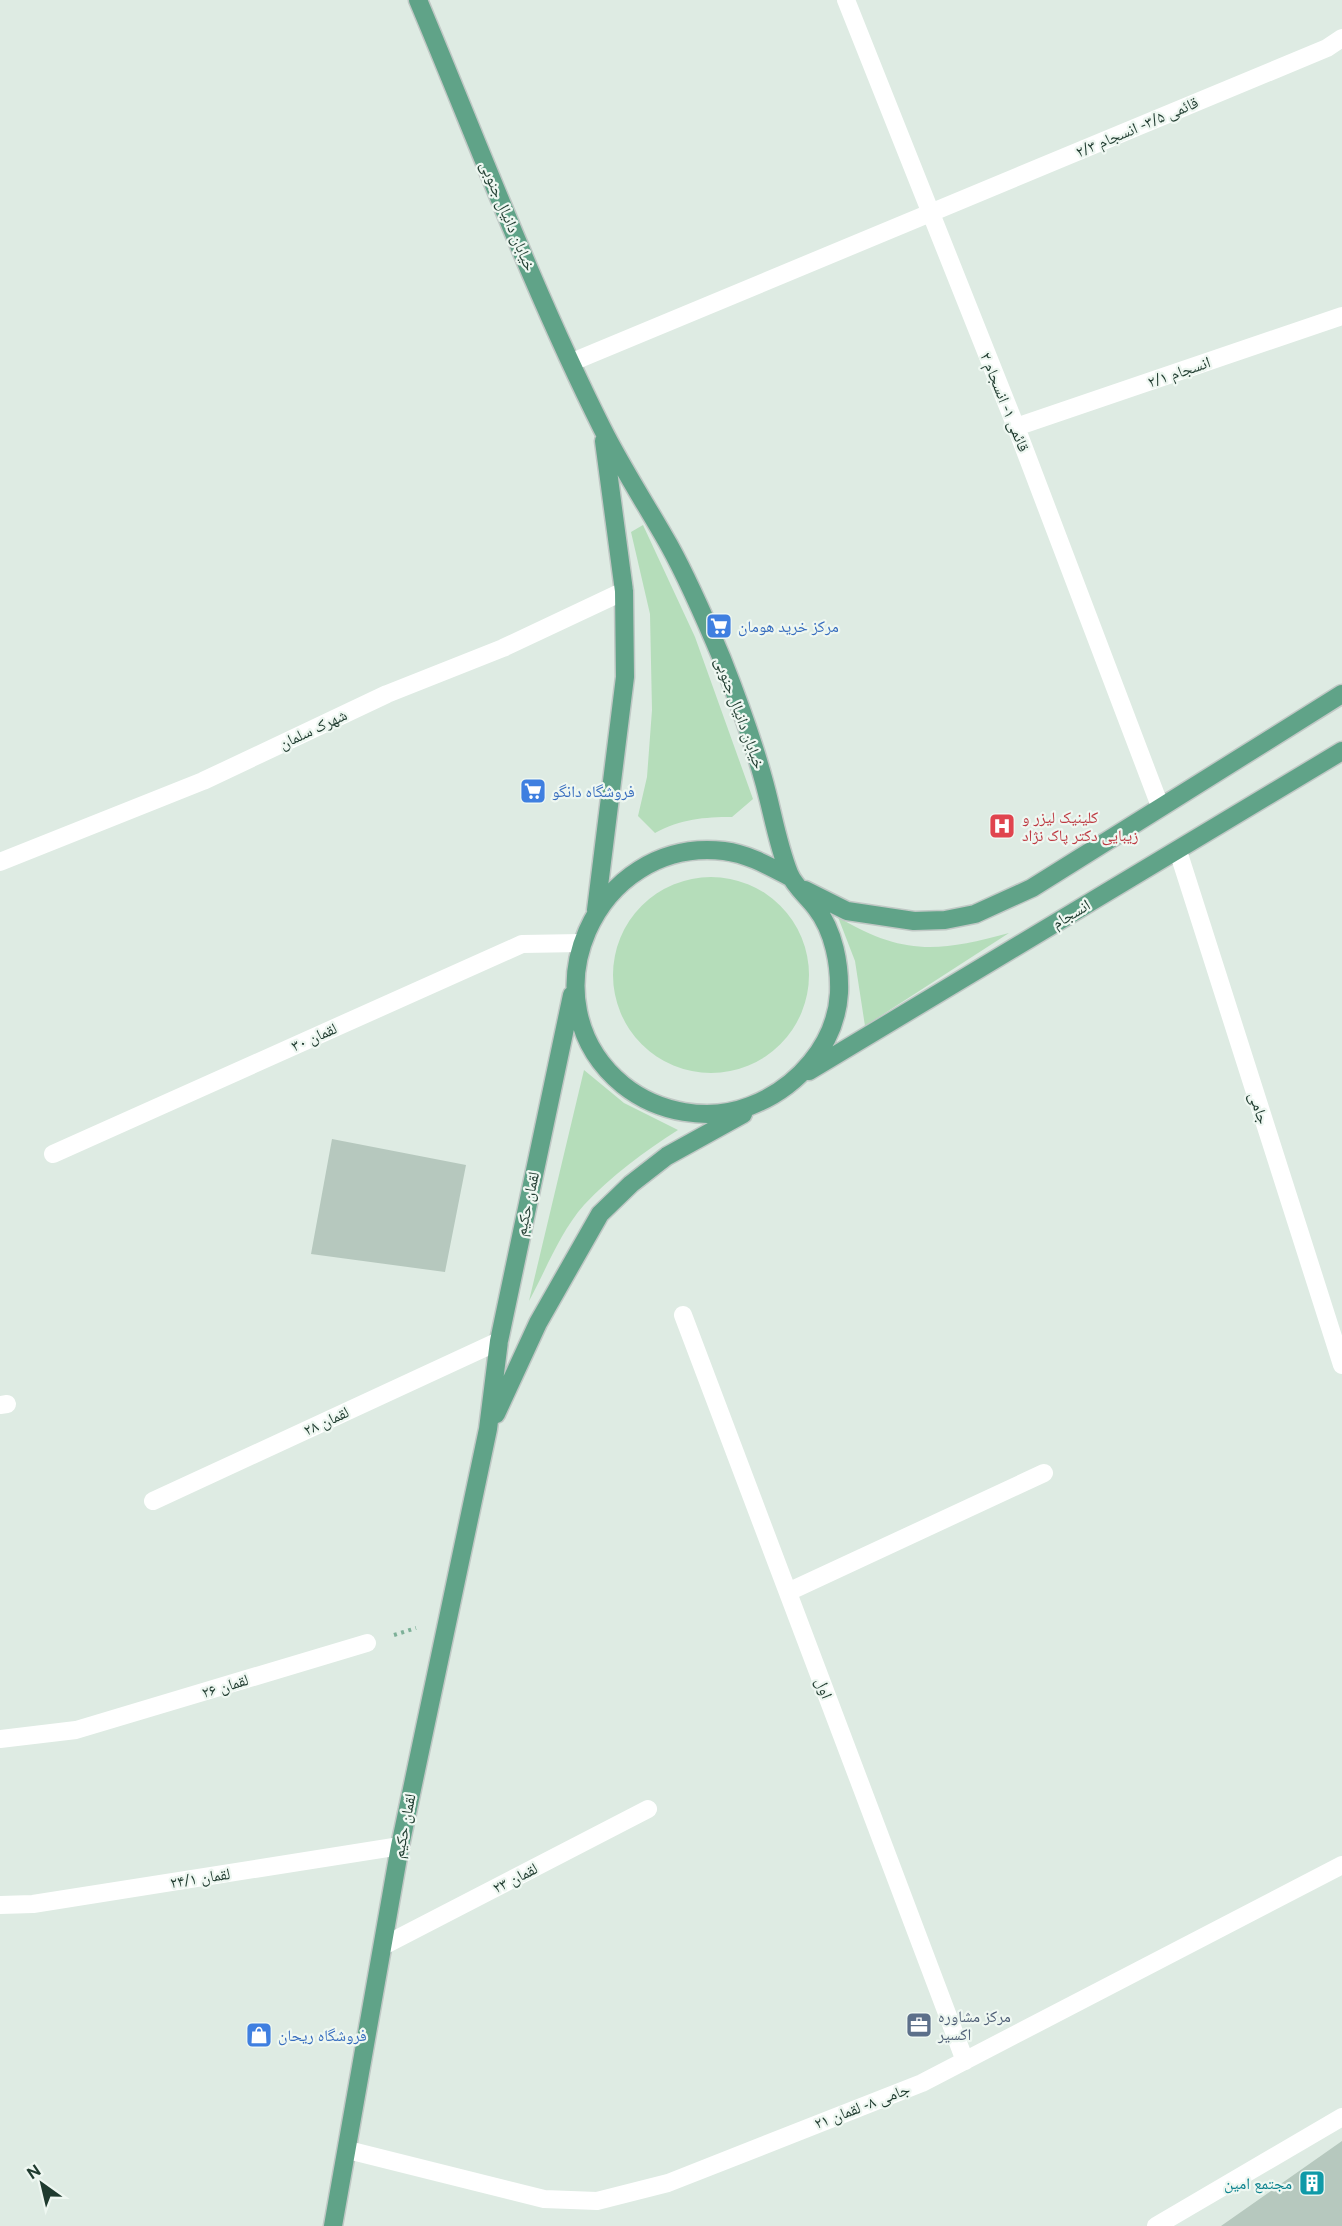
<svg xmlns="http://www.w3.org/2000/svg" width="1342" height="2226" font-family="'Public Sans','Noto Naskh Arabic',sans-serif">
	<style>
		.green { fill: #b5ddba }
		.building { fill: #b6c8be }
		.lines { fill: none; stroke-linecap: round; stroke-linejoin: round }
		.major-casing { stroke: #c0c8c5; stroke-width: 21 }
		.path { stroke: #7db098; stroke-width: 4; stroke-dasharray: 3 4.5; stroke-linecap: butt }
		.minor { stroke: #fff; stroke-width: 18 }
		.major { stroke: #60a388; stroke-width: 18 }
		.labels { text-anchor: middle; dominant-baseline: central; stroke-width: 4.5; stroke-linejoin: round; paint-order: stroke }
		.street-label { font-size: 16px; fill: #1f3b2f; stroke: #eef7f1 }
		.shop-label { font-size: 16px; fill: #366cbe; stroke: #eef7f1; text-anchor: start }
		.health-label { font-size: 16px; fill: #be3a42; stroke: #eef7f1; text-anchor: start }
		.service-label { font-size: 16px; fill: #4e5e75; stroke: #eef7f1; text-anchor: start }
		.culture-label { font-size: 16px; fill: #0d838f; stroke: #eef7f1; text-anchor: end }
	</style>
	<rect width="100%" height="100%" fill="#deebe3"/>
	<!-- green -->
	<path class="green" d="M643 525 695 637 753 799 732 817C704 817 681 819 655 833L638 816 647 777 652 710 650 614 631 532Z
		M613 975a98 98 0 1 1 196 0a98 98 0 1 1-196 0Z
		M838 917C903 956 939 952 1009 933L865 1026 855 961Z
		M584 1070 624 1103 678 1130C645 1151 611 1176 584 1205 560 1232 546 1270 529 1301Z"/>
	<!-- building -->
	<path class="building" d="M332 1139 466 1165 445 1272 311 1254Z
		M1342 2141V2226H1221Z"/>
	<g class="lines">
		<defs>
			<path id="major" d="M418 0C478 143 533 290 602 428 622 468 647 506 669 545 689 581 706 621 722 659 737 697 752 738 763 778 772 809 777 843 789 873 794 886 808 897 816 908 834 931 840 965 839 993 836 1045 797 1088 750 1106 709 1122 658 1113 623 1085 522 1002 595 836 724 851 748 854 769 866 790 877
				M805 890 847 911 914 921 945 920 975 914 1032 888 1342 694
				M596 910 625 677 624 591 604 441
				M809 1071 1342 751
				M496 1414 538 1323 600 1214 631 1184 667 1156 743 1114
				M333 2226 400 1846 488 1429 499 1341 572 995"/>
		</defs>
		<!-- major casing -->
		<use href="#major" class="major-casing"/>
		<!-- path -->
		<path class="path" d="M394 1635 416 1628"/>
		<!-- minor -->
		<path class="minor" d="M846 0 1016 427 1160 806
			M572 362 1327 48 1342 38
			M1016 427 1342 316
			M1178 851 1342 1365
			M0 862 203 781 387 694 503 648 624 591
			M53 1154 522 944 581 943
			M683 1315 965 2061
			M0 1405 7 1404
			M153 1501 499 1341
			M788 1592 1044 1473
			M0 1739 76 1730 367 1643
			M0 1905 33 1904 400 1846
			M383 1946 648 1809
			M348 2150 544 2199 597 2201 668 2183 922 2083 1342 1865
			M1156 2226 1342 2117"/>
		<!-- major -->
		<use href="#major" class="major"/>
	</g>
	<!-- icons -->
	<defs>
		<symbol id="supermarket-square" viewBox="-11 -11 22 22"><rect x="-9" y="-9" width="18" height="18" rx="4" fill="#3f7fe0" stroke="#eef7f1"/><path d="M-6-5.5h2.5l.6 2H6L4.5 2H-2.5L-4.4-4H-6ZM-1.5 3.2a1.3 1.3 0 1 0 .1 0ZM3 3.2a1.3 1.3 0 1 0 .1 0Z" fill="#fff"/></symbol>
		<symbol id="hospital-square" viewBox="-11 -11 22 22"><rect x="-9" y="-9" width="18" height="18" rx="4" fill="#e0444e" stroke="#eef7f1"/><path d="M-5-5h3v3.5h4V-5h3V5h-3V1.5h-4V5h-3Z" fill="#fff"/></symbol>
		<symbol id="office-square" viewBox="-11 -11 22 22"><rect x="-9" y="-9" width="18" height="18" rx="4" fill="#5c6f8a" stroke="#eef7f1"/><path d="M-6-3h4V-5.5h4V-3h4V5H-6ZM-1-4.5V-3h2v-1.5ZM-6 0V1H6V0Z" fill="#fff"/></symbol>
		<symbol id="shop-square" viewBox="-11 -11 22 22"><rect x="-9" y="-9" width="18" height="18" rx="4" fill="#3f7fe0" stroke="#eef7f1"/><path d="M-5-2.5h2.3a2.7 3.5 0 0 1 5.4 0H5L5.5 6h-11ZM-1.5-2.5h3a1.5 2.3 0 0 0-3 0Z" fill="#fff"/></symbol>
		<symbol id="building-square" viewBox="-11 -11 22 22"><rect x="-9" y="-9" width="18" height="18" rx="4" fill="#0f9aa8" stroke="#eef7f1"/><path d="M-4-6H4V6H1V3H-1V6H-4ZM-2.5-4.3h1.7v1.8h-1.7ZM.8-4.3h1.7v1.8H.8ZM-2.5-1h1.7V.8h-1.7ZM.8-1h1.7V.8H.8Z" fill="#fff"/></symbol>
	</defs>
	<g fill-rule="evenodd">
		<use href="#supermarket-square" x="704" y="611" width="30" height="30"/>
		<use href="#supermarket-square" x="518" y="776" width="30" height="30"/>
		<use href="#hospital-square" x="987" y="811" width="30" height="30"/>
		<use href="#office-square" x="904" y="2010" width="30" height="30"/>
		<use href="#shop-square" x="244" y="2020" width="30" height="30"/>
		<use href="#building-square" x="1297" y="2168" width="30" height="30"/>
	</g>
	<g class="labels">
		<!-- street labels -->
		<g class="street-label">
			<text transform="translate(1137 127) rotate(-23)">قائمی ۳/۵ - انسجام ۲/۳</text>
			<text transform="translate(508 216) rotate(67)">خیابان دانیال جنوبی</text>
			<text transform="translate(1179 372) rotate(-19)">انسجام ۲/۱</text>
			<text transform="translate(1005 402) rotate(68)">قائمی ۱ - انسجام ۲</text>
			<text transform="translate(740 713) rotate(70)">خیابان دانیال جنوبی</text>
			<text transform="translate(313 729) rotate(-25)">شهرک سلمان</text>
			<text transform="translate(1071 914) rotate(-31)">انسجام</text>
			<text transform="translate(314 1037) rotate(-24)">لقمان ۳۰</text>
			<text transform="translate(1259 1108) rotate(72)">جامی</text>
			<text transform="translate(527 1204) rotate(-78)">لقمان حکیم</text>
			<text transform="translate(326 1421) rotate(-25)">لقمان ۲۸</text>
			<text transform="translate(225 1686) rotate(-17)">لقمان ۲۶</text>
			<text transform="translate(824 1688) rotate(69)">اول</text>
			<text transform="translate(404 1826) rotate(-79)">لقمان حکیم</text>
			<text transform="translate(200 1878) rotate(-9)">لقمان ۲۴/۱</text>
			<text transform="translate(515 1878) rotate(-27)">لقمان ۲۳</text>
			<text transform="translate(862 2106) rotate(-21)">جامی ۸ - لقمان ۲۱</text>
		</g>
		<!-- shop labels -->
		<g class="shop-label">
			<text x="738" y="626">مرکز خرید هومان</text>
			<text x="552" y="791">فروشگاه دانگو</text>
			<text x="278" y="2035">فروشگاه ریحان</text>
		</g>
		<!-- health labels -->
		<g class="health-label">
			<text x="1022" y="817">کلینیک لیزر و<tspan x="1022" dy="18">زیبایی دکتر پاک نژاد</tspan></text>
		</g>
		<!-- service labels -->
		<g class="service-label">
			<text x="938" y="2016">مرکز مشاوره<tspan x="938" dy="18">اکسیر</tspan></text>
		</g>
		<!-- culture labels -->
		<g class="culture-label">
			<text x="1292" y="2183">مجتمع امین</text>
		</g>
	</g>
	<!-- north arrow -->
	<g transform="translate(42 2184) rotate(326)" stroke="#eef7f1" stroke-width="4.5" paint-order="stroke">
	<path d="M0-4.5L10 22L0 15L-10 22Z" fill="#1f3b2f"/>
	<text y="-9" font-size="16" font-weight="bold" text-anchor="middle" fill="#1f3b2f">N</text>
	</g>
</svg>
